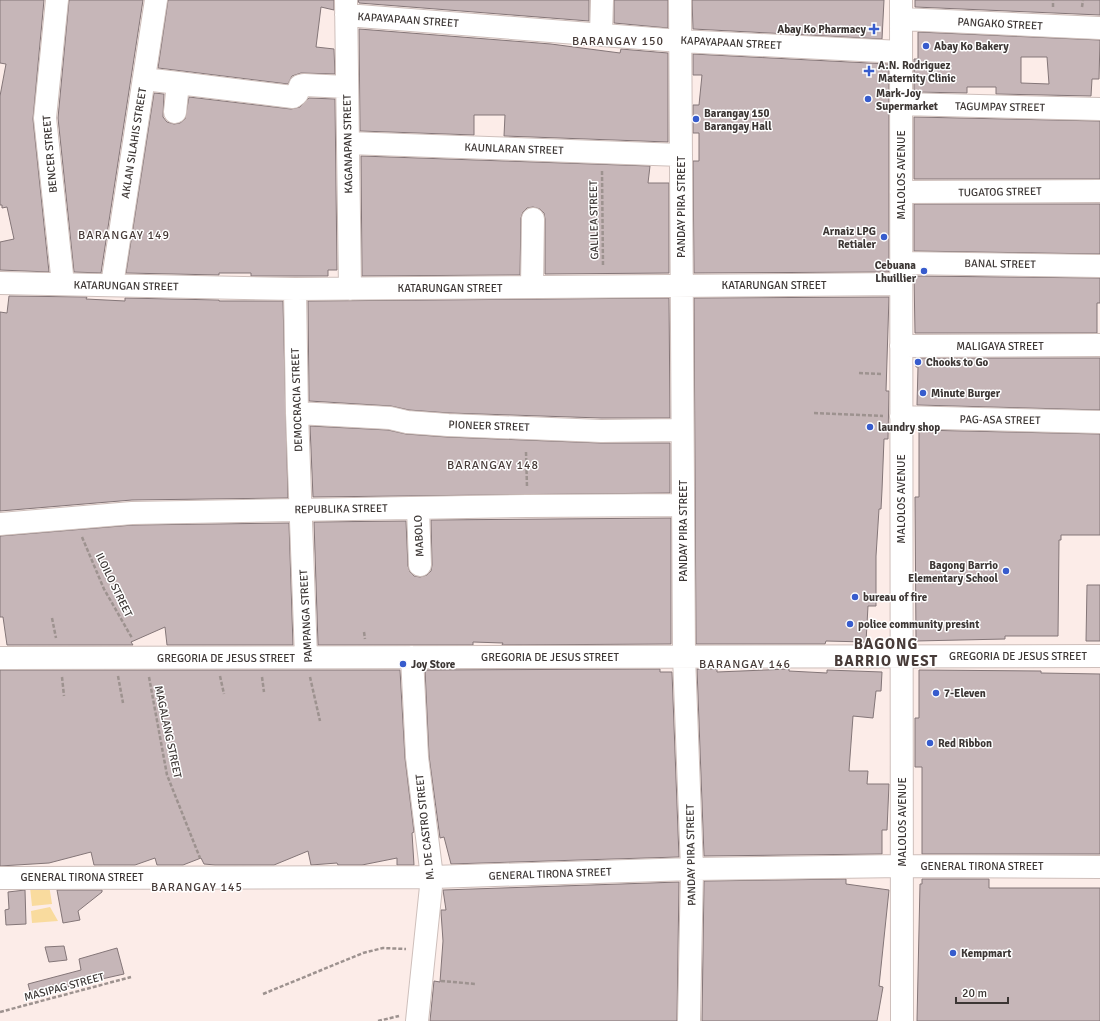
<svg xmlns="http://www.w3.org/2000/svg" width="1100" height="1021" font-family="Signika,sans-serif">
	<style>
		.green { fill: #f9db9e }
		.building { fill: #c6b6b8; stroke: #847678; fill-rule: evenodd }
		.lines { fill: none; stroke-linecap: round; stroke-linejoin: round }
		.minor-casing { stroke: #cebfbb; stroke-width: 24 }
		.path { stroke: #9d928f; stroke-width: 2.5; stroke-dasharray: 4 2; stroke-linecap: butt }
		.minor { stroke: #fff; stroke-width: 22 }
		.poi-dot { fill: #375ccd; stroke: #fff; stroke-width: 1.5 }
		.labels { text-anchor: middle; dominant-baseline: central; stroke-width: 3; stroke-linejoin: round; paint-order: stroke }
		.street-label { font-size: 11px; fill: #3c3634; stroke: #fff }
		.poi-label { font-size: 11px; font-weight: bold; fill: #3c3634; stroke: #fff; text-anchor: start }
		.neighbourhood-label { font-size: 12px; letter-spacing: 1px; fill: #473b38; stroke: #fff }
		.district-label { font-size: 15px; font-weight: bold; letter-spacing: 1px; fill: #473b38; stroke: #fff }
	</style>
	<rect width="100%" height="100%" fill="#fcece8"/>
	<!-- green -->
	<path class="green" d="M49 885 52 904 32 906 30 887Z
		M50 907 58 921 32 923 31 911Z"/>
	<!-- building -->
	<path class="building" d="M0 0H44L33 119 49 272 0 270V242L14 239 7 207 2 208V205H0V96L6 64 0 63Z
		M69 0H143L101 273 74 272 58 118Z
		M168 0H334V10L321 7 316 47 334 49 335 74 301 73 292 76 288 84 158 68Z
		M358 0H589V21L359 3Z
		M614 0H668V28L614 23Z
		M692 0H884L882 39 693 29Z
		M915 0H1100V15L915 7Z
		M359 29 551 44 620 53 621 49 668 53V142L504 136 505 115H474V135L360 131Z
		M918 32 1100 40 1099 79H1092L1091 96 996 94V87H967V93L914 92V59H918ZM1021 57H1047L1049 84 1021 83Z
		M693 54 889 64V272L694 273 693 161H699V133H693V105H699L702 75H693Z
		M154 93 164 94 163 117 167 122 174 124 180 123 185 119 189 97 291 109 300 107 309 98 335 99 337 270H328V276H251V273H219V275L126 273Z
		M914 117 1100 121V179H914Z
		M361 156 650 166 648 183H669V273L545 274V219L544 213 540 209 533 207 527 208 523 212 521 218 520 275 362 276Z
		M914 204H1100V254L914 251Z
		M914 276 1100 278V303H1097V333H915Z
		M9 296 87 297 86 299 125 301V298L219 300V301H283L288 498 132 500 0 511V312L7 313Z
		M889 297 886 391H889L888 439H884L882 490 881 509H879L876 556V606H868L866 642 826 641 825 644H696L694 298Z
		M669 298 670 418H601L449 413 409 410 391 406 309 401 308 301Z
		M916 358H1100V410L917 405 918 367H916Z
		M310 426 388 430 406 434 447 437 601 443H670V493L313 497Z
		M919 430 1100 434V535H1061V540H1059L1058 636H1005V639L916 641 915 497H919Z
		M671 518V644L502 645 503 643 473 642V645H318L314 522 406 521 408 566 410 572 414 576 420 577 427 575 431 571 432 565 431 520Z
		M289 523 293 645H167L165 627 131 642 133 645H7L3 617H0V536L133 525Z
		M1087 585H1100V641H1086Z
		M660 669V672H672L679 857 451 864 444 837 440 838 429 756 425 670Z
		M697 669H717V672L789 669V671L827 673V670L882 672 881 691H876L873 718 853 716 849 771H868L867 784H889L887 830H882V854L704 856Z
		M0 670H400L405 758 414 832 412 833 414 865H397V858L362 865H338L337 863 311 865 308 851 274 865H215L204 864 201 858 183 865H157L155 858 135 865H94L91 852 49 863 0 866Z
		M919 670 1041 671V673L1100 674V854H922V767H915V718H919Z
		M846 879V884L889 890 879 986 883 987 877 1021H702L704 881Z
		M922 879H989V888H1100V1021H917L920 884H922Z
		M679 882 677 1021H430L434 981 440 982 443 941 441 912V910H446L443 890Z
		M25 890 26 924 6 925 5 910 9 909 8 892Z
		M57 890H102V892L78 911 80 920 63 923Z
		M64 946 67 960 49 962 45 947Z
		M117 948 124 974 31 995 28 984 81 970 79 959Z"/>
	<g class="lines">
		<defs>
			<path id="minor" d="M57 0 45 118 63 284
				M346 0 350 289
				M680 0 684 656 692 869 689 1021
				M901 0 902 1021
				M346 15 680 41 901 52
				M901 19 1100 28
				M601 34 602 0
				M144 79 178 83 175 112
				M178 83 293 97 297 94 300 86 304 85 347 87
				M901 104 1100 109
				M348 143 681 155
				M901 192 1100 191
				M901 263 1100 266
				M0 283 295 289 901 284
				M112 285 156 0
				M532 287 533 219
				M295 289 297 413 306 657
				M901 346 1100 345
				M297 413 390 418 407 422 448 425 601 431 682 430
				M901 417 1100 422
				M418 508 420 565
				M0 524 132 513 527 506 683 505
				M412 657 417 757 432 877 417 1021
				M0 658 1100 656
				M0 878 432 877 692 869 902 866 1100 867"/>
		</defs>
		<!-- minor casing -->
		<use href="#minor" class="minor-casing"/>
		<!-- path -->
		<path class="path" d="M1053 7V0
			M1082 7 1083 0
			M602 171 603 267
			M859 373 882 374
			M814 413 883 416
			M526 452 527 487
			M82 537 104 589 132 638
			M52 618 56 638
			M364 632 365 639
			M118 676 123 703
			M220 676 224 694
			M62 677 64 696
			M149 677 167 775 200 858
			M262 677 264 692
			M310 677 320 721
			M441 981 476 984
			M263 994 363 953 383 948 406 949
			M0 1012 131 977
			M378 1021 399 1016"/>
		<!-- minor -->
		<use href="#minor" class="minor"/>
	</g>
	<!-- markers -->
	<g class="poi-dot">
		<path d="M872 23h4v4h4v4h-4v4h-4v-4h-4v-4h4z"/>
		<circle cx="926" cy="46" r="4"/>
		<path d="M867 65h4v4h4v4h-4v4h-4v-4h-4v-4h4z"/>
		<circle cx="868" cy="99" r="4"/>
		<circle cx="696" cy="119" r="4"/>
		<circle cx="884" cy="237" r="4"/>
		<circle cx="924" cy="271" r="4"/>
		<circle cx="918" cy="362" r="4"/>
		<circle cx="923" cy="393" r="4"/>
		<circle cx="870" cy="427" r="4"/>
		<circle cx="1006" cy="571" r="4"/>
		<circle cx="855" cy="597" r="4"/>
		<circle cx="850" cy="624" r="4"/>
		<circle cx="403" cy="664" r="4"/>
		<circle cx="936" cy="693" r="4"/>
		<circle cx="930" cy="743" r="4"/>
		<circle cx="953" cy="953" r="4"/>
	</g>
	<g class="labels">
		<!-- street labels -->
		<g class="street-label">
			<text transform="translate(408 20) rotate(4)">KAPAYAPAAN STREET</text>
			<text transform="translate(1000 24) rotate(3)">PANGAKO STREET</text>
			<text transform="translate(731 43) rotate(3)">KAPAYAPAAN STREET</text>
			<text transform="translate(1000 107) rotate(1)">TAGUMPAY STREET</text>
			<text transform="translate(134 143) rotate(-81)">AKLAN SILAHIS STREET</text>
			<text transform="translate(348 144) rotate(-91)">KAGANAPAN STREET</text>
			<text transform="translate(514 149) rotate(2)">KAUNLARAN STREET</text>
			<text transform="translate(50 154) rotate(-95)">BENCER STREET</text>
			<text transform="translate(901 175) rotate(-90)">MALOLOS AVENUE</text>
			<text transform="translate(1000 192) rotate(-1)">TUGATOG STREET</text>
			<text transform="translate(681 207) rotate(-90)">PANDAY PIRA STREET</text>
			<text transform="translate(594 220) rotate(-91)">GALILEA STREET</text>
			<text transform="translate(1000 264) rotate(1)">BANAL STREET</text>
			<text x="774" y="285">KATARUNGAN STREET</text>
			<text transform="translate(126 286) rotate(1)">KATARUNGAN STREET</text>
			<text x="450" y="288">KATARUNGAN STREET</text>
			<text x="1000" y="346">MALIGAYA STREET</text>
			<text transform="translate(297 400) rotate(-92)">DEMOCRACIA STREET</text>
			<text transform="translate(1000 420) rotate(1)">PAG-ASA STREET</text>
			<text transform="translate(489 426) rotate(2)">PIONEER STREET</text>
			<text transform="translate(901 499) rotate(-90)">MALOLOS AVENUE</text>
			<text transform="translate(341 509) rotate(-1)">REPUBLIKA STREET</text>
			<text transform="translate(683 531) rotate(-90)">PANDAY PIRA STREET</text>
			<text transform="translate(419 536) rotate(-93)">MABOLO</text>
			<text transform="translate(114 585) rotate(64)">ILOILO STREET</text>
			<text transform="translate(306 616) rotate(-93)">PAMPANGA STREET</text>
			<text x="1018" y="656">GREGORIA DE JESUS STREET</text>
			<text x="550" y="657">GREGORIA DE JESUS STREET</text>
			<text x="226" y="658">GREGORIA DE JESUS STREET</text>
			<text transform="translate(168 732) rotate(78)">MAGALANG STREET</text>
			<text transform="translate(902 822) rotate(-90)">MALOLOS AVENUE</text>
			<text transform="translate(425 827) rotate(-96)">M. DE CASTRO STREET</text>
			<text transform="translate(691 855) rotate(-91)">PANDAY PIRA STREET</text>
			<text x="982" y="866">GENERAL TIRONA STREET</text>
			<text transform="translate(550 874) rotate(-2)">GENERAL TIRONA STREET</text>
			<text x="82" y="877">GENERAL TIRONA STREET</text>
			<text transform="translate(64 987) rotate(-15)">MASIPAG STREET</text>
		</g>
		<!-- poi labels -->
		<g class="poi-label">
			<text x="866" y="29" text-anchor="end">Abay Ko Pharmacy</text>
			<text x="934" y="46">Abay Ko Bakery</text>
			<text x="878" y="65">A.N. Rodriguez<tspan x="878" dy="13">Maternity Clinic</tspan></text>
			<text x="876" y="93">Mark-Joy<tspan x="876" dy="13">Supermarket</tspan></text>
			<text x="704" y="113">Barangay 150<tspan x="704" dy="13">Barangay Hall</tspan></text>
			<text x="876" y="231" text-anchor="end">Arnaiz LPG<tspan x="876" dy="13">Retialer</tspan></text>
			<text x="916" y="265" text-anchor="end">Cebuana<tspan x="916" dy="13">Lhuillier</tspan></text>
			<text x="926" y="362">Chooks to Go</text>
			<text x="931" y="393">Minute Burger</text>
			<text x="878" y="427">laundry shop</text>
			<text x="998" y="565" text-anchor="end">Bagong Barrio<tspan x="998" dy="13">Elementary School</tspan></text>
			<text x="863" y="597">bureau of fire</text>
			<text x="858" y="624">police community presint</text>
			<text x="411" y="664">Joy Store</text>
			<text x="944" y="693">7-Eleven</text>
			<text x="938" y="743">Red Ribbon</text>
			<text x="961" y="953">Kempmart</text>
		</g>
		<!-- neighbourhood labels -->
		<g class="neighbourhood-label">
			<text x="618" y="41">BARANGAY 150</text>
			<text x="124" y="235">BARANGAY 149</text>
			<text x="493" y="465">BARANGAY 148</text>
			<text x="745" y="664">BARANGAY 146</text>
			<text x="197" y="887">BARANGAY 145</text>
		</g>
		<!-- district labels -->
		<g class="district-label">
			<text x="886" y="644">BAGONG<tspan x="886" dy="17">BARRIO WEST</tspan></text>
		</g>
	</g>
	<!-- scale -->
	<path d="M956 997v6h52v-6" fill="none" stroke="#3c3634" stroke-width="2"/>
	<text x="962" y="997" font-size="12" fill="#3c3634" stroke="#ffffff" stroke-width="3" paint-order="stroke">20 m</text>
</svg>
